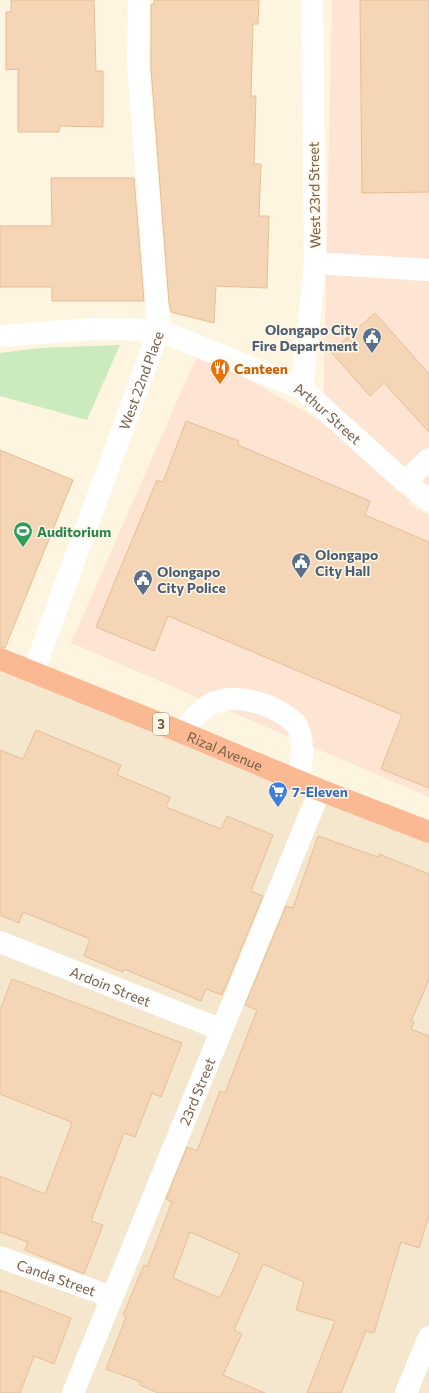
<svg xmlns="http://www.w3.org/2000/svg" width="429" height="1393" font-family="Commissioner,sans-serif">
	<style>
		.residential { fill: #f5e7ce }
		.commercial { fill: #fee4d3 }
		.green { fill: #cbebbe }
		.building { fill: #f4d5b6; stroke: #e7bd96; fill-rule: evenodd }
		.lines { fill: none; stroke-linecap: round; stroke-linejoin: round }
		.minor { stroke: #fff; stroke-width: 22 }
		.highway { stroke: #fbb993; stroke-width: 22 }
		.labels { text-anchor: middle; dominant-baseline: central; stroke-width: 3; stroke-linejoin: round; paint-order: stroke }
		.shield { fill: #fff8e7; stroke: #9e8b76; stroke-width: 1 }
		.shield-label { font-size: 13px; font-weight: bold; fill: #755c46 }
		.street-label { font-size: 14px; fill: #755c46; stroke: #fff8e7 }
		.service-label { font-size: 14px; font-weight: bold; fill: #4e5e75; stroke: #fff8e7; text-anchor: start }
		.food-label { font-size: 14px; font-weight: bold; fill: #c56008; stroke: #fff8e7; text-anchor: start }
		.leisure-label { font-size: 14px; font-weight: bold; fill: #27864d; stroke: #fff8e7; text-anchor: start }
		.shop-label { font-size: 14px; font-weight: bold; fill: #366cbe; stroke: #fff8e7; text-anchor: start }
	</style>
	<rect width="100%" height="100%" fill="#fdf5e0"/>
	<!-- residential -->
	<path class="residential" d="M0 659 429 833V1393H0Z"/>
	<!-- commercial -->
	<path class="commercial" d="M332 0H429V484L408 504 429 515V797L71 643 199 351 323 422Z"/>
	<!-- green -->
	<path class="green" d="M120 345 87 420 0 396V353L39 348Z"/>
	<!-- building -->
	<path class="building" d="M11 0H94L96 71H103V127L60 126 59 132H18V69L6 70V12H11Z
		M154 0H259L258 24H253L251 96H256L254 164H261L259 216H269L267 288 216 286 214 323 171 312 169 303 151 69V4H154Z
		M360 0H429V192L362 193Z
		M51 178H134L144 301H52V287H0V226H52Z
		M375 313 429 374V432L384 383 370 396 331 352Z
		M186 421 239 441 238 445 370 501 365 515 429 542V788L381 769 402 715 168 616 154 651 96 627 157 480 163 482Z
		M0 450 73 480 5 648 0 647Z
		M36 730 121 765 117 775 170 797 166 807 221 829 227 816 273 835 251 891 263 896 222 995 206 989 201 1001 124 969 123 972 84 956 90 939 23 912 19 923 0 915V750L23 759Z
		M318 836 378 857 379 854 429 874V980L411 1021 414 1022 411 1029 429 1036V1215L419 1248 401 1242 374 1333 366 1331 341 1393H307L335 1321 296 1310 304 1282 263 1264 234 1330 242 1334 223 1375 265 1393H158L140 1385 141 1382 106 1369 126 1317 123 1315 144 1265 147 1267 172 1202 166 1199 187 1147 197 1151 220 1091 225 1093 257 1010 245 1005 286 906 293 908ZM190 1232 240 1254 220 1298 173 1278Z
		M12 979 182 1043 161 1097 152 1093 135 1137 124 1133 91 1221 103 1225 84 1274 25 1250 28 1242 0 1232V1176L45 1194 71 1126V1122L0 1094V1010Z
		M0 1290 71 1318 54 1364 34 1356 20 1393H0Z"/>
	<g class="lines">
		<!-- minor -->
		<g class="minor">
			<path d="M315 263 429 270"/>
			<path id="s1" d="M0 336 93 329 159 330 302 389 405 482 429 500"/>
			<path d="M302 389 315 263 312 0"/>
			<path d="M405 482 429 459"/>
			<path id="s2" d="M33 673 159 330 138 64 139 0"/>
			<path d="M181 732C189 724 201 709 210 704 234 693 266 702 286 716 289 719 294 721 296 724 306 740 301 764 299 781"/>
			<path id="s3" d="M0 942 222 1030"/>
			<path id="s4" d="M0 1257 112 1297"/>
			<path id="s5" d="M73 1393 320 790"/>
			<path d="M406 1393 429 1337"/>
		</g>
		<!-- highway -->
		<path class="highway" id="s6" d="M0 659 181 732 320 790 429 832"/>
	</g>
	<!-- icons -->
	<defs>
		<symbol id="civic-pin" viewBox="-11 -11 22 30"><path d="M0 17L-7.5 6A9.5 9.5 0 1 1 7.5 6Z" fill="#5c6f8a" stroke="#fff8e7"/><path d="M-.6-6.5H3V-4.5H.6V-3L4-1V1h2V6H-6V1h2V-1L-.6-3ZM-1.2 2.5V6h2.4V2.5Z" fill="#fff"/></symbol>
		<symbol id="restaurant-pin" viewBox="-11 -11 22 30"><path d="M0 17L-7.5 6A9.5 9.5 0 1 1 7.5 6Z" fill="#e8710a" stroke="#fff8e7"/><path d="M-5-6h1v4h1v-4h1v4h1v-4h1v5L-1.5 .5V6h-2V.5L-5-1ZM5-6V6H3V1.5H1.5Q1.5-4 5-6Z" fill="#fff"/></symbol>
		<symbol id="stadium-pin" viewBox="-11 -11 22 30"><path d="M0 17L-7.5 6A9.5 9.5 0 1 1 7.5 6Z" fill="#2e9e5b" stroke="#fff8e7"/><path d="M0-5a6.5 5 0 1 0 0 10a6.5 5 0 1 0 0-10ZM-3.5-1.8h7v3.6h-7Z" fill="#fff"/></symbol>
		<symbol id="supermarket-pin" viewBox="-11 -11 22 30"><path d="M0 17L-7.5 6A9.5 9.5 0 1 1 7.5 6Z" fill="#3f7fe0" stroke="#fff8e7"/><path d="M-6-5.5h2.5l.6 2H6L4.5 2H-2.5L-4.4-4H-6ZM-1.5 3.2a1.3 1.3 0 1 0 .1 0ZM3 3.2a1.3 1.3 0 1 0 .1 0Z" fill="#fff"/></symbol>
	</defs>
	<g fill-rule="evenodd">
		<use href="#civic-pin" x="361" y="326" width="22" height="30"/>
		<use href="#restaurant-pin" x="209" y="357" width="22" height="30"/>
		<use href="#stadium-pin" x="12" y="520" width="22" height="30"/>
		<use href="#civic-pin" x="290" y="551" width="22" height="30"/>
		<use href="#civic-pin" x="132" y="568" width="22" height="30"/>
		<use href="#supermarket-pin" x="267" y="780" width="22" height="30"/>
	</g>
	<g class="labels">
		<!-- shield labels -->
		<rect class="shield" x="153" y="713" width="16" height="22" rx="3"/>
		<g class="shield-label">
			<text x="161" y="724">3</text>
		</g>
		<!-- street labels -->
		<g class="street-label">
			<text transform="translate(314 195) rotate(-91)">West 23rd Street</text>
			<text stroke="none"><textPath href="#s2" startOffset="312">West 22nd Place</textPath></text>
			<text stroke="none"><textPath href="#s1" startOffset="349">Arthur Street</textPath></text>
			<text stroke="none"><textPath href="#s6" startOffset="243">Rizal Avenue</textPath></text>
			<text stroke="none"><textPath href="#s3" startOffset="119">Ardoin Street</textPath></text>
			<text stroke="none"><textPath href="#s5" startOffset="326">23rd Street</textPath></text>
			<text stroke="none"><textPath href="#s4" startOffset="60">Canda Street</textPath></text>
		</g>
		<!-- service labels -->
		<g class="service-label">
			<text x="358" y="329" text-anchor="end">Olongapo City<tspan x="358" dy="16">Fire Department</tspan></text>
			<text x="315" y="554">Olongapo<tspan x="315" dy="16">City Hall</tspan></text>
			<text x="157" y="571">Olongapo<tspan x="157" dy="16">City Police</tspan></text>
		</g>
		<!-- food labels -->
		<g class="food-label">
			<text x="234" y="368">Canteen</text>
		</g>
		<!-- leisure labels -->
		<g class="leisure-label">
			<text x="37" y="531">Auditorium</text>
		</g>
		<!-- shop labels -->
		<g class="shop-label">
			<text x="292" y="791">7-Eleven</text>
		</g>
	</g>
</svg>
